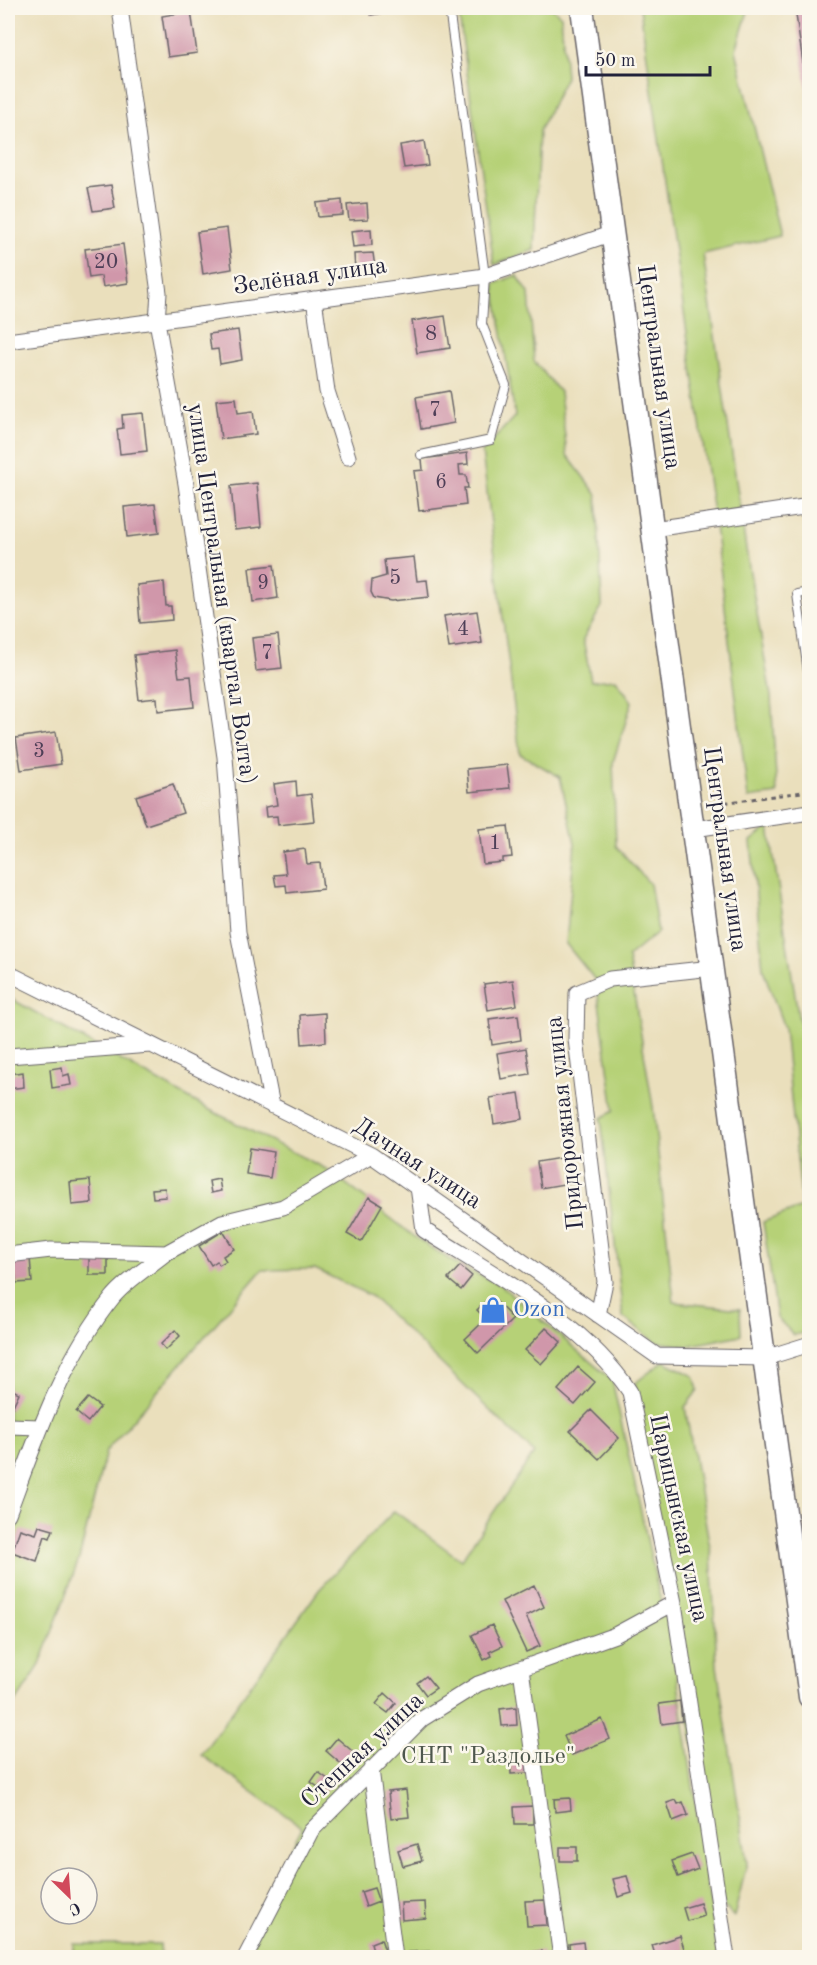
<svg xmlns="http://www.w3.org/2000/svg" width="817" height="1965" font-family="'Old Standard TT',serif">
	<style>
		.green { fill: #b6d177; stroke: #6c7a59; stroke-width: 1.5 }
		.building { fill: #d097aa }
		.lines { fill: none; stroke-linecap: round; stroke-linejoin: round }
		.lane-casing { stroke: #686468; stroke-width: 10 }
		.street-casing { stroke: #686468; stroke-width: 17 }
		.secondary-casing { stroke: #686468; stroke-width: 25 }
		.path { stroke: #686468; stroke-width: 3; stroke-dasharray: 4.5 4.5; stroke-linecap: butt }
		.lane { stroke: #fff; stroke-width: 8 }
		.street { stroke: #fff; stroke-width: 15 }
		.secondary { stroke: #fff; stroke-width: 22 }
		.labels { text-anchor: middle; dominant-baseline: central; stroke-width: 5; stroke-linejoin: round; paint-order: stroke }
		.number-label { font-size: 21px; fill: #4e3f57 }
		.street-label { font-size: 24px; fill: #22223b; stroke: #fbf7ec }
		.shop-label { font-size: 24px; fill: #366cbe; stroke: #fbf7ec; text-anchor: start }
		.park-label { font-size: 24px; fill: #4e574d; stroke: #fbf7ec }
	</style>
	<rect width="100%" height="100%" fill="#fbf7ec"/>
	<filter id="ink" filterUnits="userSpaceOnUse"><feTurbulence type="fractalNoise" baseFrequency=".0167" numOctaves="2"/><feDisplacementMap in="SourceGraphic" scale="12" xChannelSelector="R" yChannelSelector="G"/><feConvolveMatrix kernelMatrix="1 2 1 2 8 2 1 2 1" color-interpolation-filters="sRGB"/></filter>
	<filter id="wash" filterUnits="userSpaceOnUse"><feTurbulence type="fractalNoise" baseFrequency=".008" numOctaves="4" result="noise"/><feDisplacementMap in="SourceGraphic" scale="24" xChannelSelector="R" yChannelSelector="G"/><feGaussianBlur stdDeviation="1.35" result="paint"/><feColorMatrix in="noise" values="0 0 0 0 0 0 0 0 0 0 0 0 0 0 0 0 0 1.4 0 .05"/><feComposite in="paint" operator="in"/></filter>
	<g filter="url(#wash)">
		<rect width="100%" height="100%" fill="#eadfbc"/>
		<!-- green -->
		<path class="green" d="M458 8H552L561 16 566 77 539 131 534 250 494 265Z
			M640 8H749L736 50 780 236 703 254 746 549 771 696 777 794 748 798 717 541Z
			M517 275 529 293 534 361 560 392 567 455 597 495 602 606 583 639 591 681 616 679 632 702 613 762 616 846 650 884 658 932 628 957 653 1107 674 1302 740 1309 741 1335 687 1346 656 1342 623 1317 601 1118 614 1111 596 981 566 944 575 843 560 777 520 754 482 452 515 416 494 284Z
			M769 827 799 1021 809 1037V1332L794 1335 777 1318 763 1222 802 1207 784 1028 763 969 751 841Z
			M8 997 208 1109 328 1170 419 1240 460 1266 499 1284 612 1380 659 1594 670 1628 718 1957H237L302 1827 201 1755 319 1590 394 1511 461 1560 534 1453 371 1296 315 1269 262 1270 106 1451 79 1559 40 1665 8 1714Z
			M664 1361 694 1376 698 1390 685 1407 711 1553 717 1666 747 1863 734 1917 720 1902 639 1422 635 1383Z
			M74 1944H160L161 1957H74Z"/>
		<g id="blocks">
			<!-- building -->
			<path class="building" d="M370 8H412V9L371 15Z
				M795 8H810V97H808Z
				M191 11 197 53 168 57 162 16Z
				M424 141 428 165 404 168 400 145Z
				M111 185 115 208 93 211 88 188Z
				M342 200 343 215 318 217 316 203Z
				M367 203 368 219 349 220 347 205Z
				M227 228 232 269 203 274 197 232Z
				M371 229 372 245 353 247 351 231Z
				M123 244 128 283 103 287 101 276 89 278 85 249Z
				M373 253 375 268 355 270 354 254Z
				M445 316 450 348 417 353 412 321Z
				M238 330 242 360 220 364 218 349 211 350 209 334Z
				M449 391 454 423 421 429 416 397Z
				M236 398 238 413 253 411 256 434 221 439 216 400Z
				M143 413 147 451 120 454 117 429 123 428 122 415Z
				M467 453 468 464 459 465 460 475H466L468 488H464L466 505 419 511 414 471 423 470 422 459Z
				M257 483 261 527 235 530 231 486Z
				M155 504 159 533 127 537 124 507Z
				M414 557 417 581 427 580 429 597 391 601 374 598 371 592 372 580 386 576 384 560Z
				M274 565 278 598 253 602 249 568Z
				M164 582 166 606H171L172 620 140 623 137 585Z
				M477 611 482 643 449 648 444 616Z
				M278 635 282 668 256 671 252 638Z
				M175 650 179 677 191 676 194 707 158 711 157 698 139 700 134 655Z
				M56 732 61 764 21 770 16 738Z
				M507 765 510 788 469 792 467 769Z
				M296 781 297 796 311 794 314 821 278 825 277 816 266 817 265 807 277 805 274 784Z
				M173 784 183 813 146 825 136 796Z
				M508 826 512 857 503 858V862L483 864 479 829Z
				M305 849 307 864 320 863 323 889 287 893 286 885 276 886 274 875 286 874 283 852Z
				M513 980 517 1005 488 1010 484 984Z
				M325 1013 326 1042 302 1044 300 1015Z
				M518 1015 521 1040 492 1045 489 1019Z
				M526 1048 530 1074 501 1079 497 1053Z
				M62 1067 63 1076 69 1074 71 1085 52 1088 50 1069Z
				M23 1072 24 1087 8 1089V1074Z
				M519 1093 523 1119 494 1124 490 1098Z
				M250 1148 274 1152 270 1178 246 1174Z
				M566 1157 570 1183 541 1188 537 1162Z
				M219 1179 221 1191 211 1193 209 1181Z
				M90 1180 92 1203 72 1205 70 1182Z
				M165 1188 166 1197 153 1198 152 1189Z
				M369 1197 382 1205 361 1242 347 1234Z
				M223 1231 234 1249 223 1256 226 1261 219 1265 217 1261 211 1265 199 1246Z
				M30 1258 32 1282 16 1283 14 1259Z
				M89 1258H108V1275H89Z
				M460 1266 472 1276 461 1290 448 1279Z
				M491 1296 513 1319 478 1353 465 1339 486 1319 477 1310Z
				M546 1328 561 1342 541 1364 525 1350Z
				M175 1330 180 1336 166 1350 161 1344Z
				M578 1367 595 1382 575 1405 558 1390Z
				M8 1388 19 1393 11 1410 8 1409Z
				M88 1398 100 1407 88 1422 76 1412Z
				M591 1410 619 1438 599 1459 570 1431Z
				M39 1526 53 1530 50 1538 45 1536 37 1561 12 1552 20 1529 36 1534Z
				M534 1585 544 1607 526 1616 540 1646 526 1652 502 1601Z
				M492 1625 502 1646 489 1652 492 1656 484 1660 472 1635Z
				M426 1676 436 1688 426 1695 417 1683Z
				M385 1693 396 1703 388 1713 376 1704Z
				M680 1701 682 1721 662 1724 659 1704Z
				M516 1707 517 1725 502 1726 500 1709Z
				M602 1719 610 1739 572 1755 564 1736Z
				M337 1738 358 1756 347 1769 326 1751Z
				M527 1755V1773L511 1774 510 1756Z
				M318 1772 332 1782 325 1792 311 1782Z
				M406 1790 409 1817 391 1819 388 1792Z
				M570 1798 571 1810 555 1812 554 1799Z
				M676 1800 678 1804 683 1802 688 1815 673 1821 667 1803Z
				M533 1806V1824H515L514 1807Z
				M417 1844 422 1861 403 1866 398 1850Z
				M560 1847H577V1861H560Z
				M692 1854 698 1869 678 1877 672 1861Z
				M627 1876 632 1893 618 1897 613 1879Z
				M374 1888 379 1902 366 1907 361 1892Z
				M545 1900 547 1925 527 1926 525 1901Z
				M425 1902 426 1918 402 1920 401 1903Z
				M700 1903 704 1916 687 1921 683 1908Z
				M680 1936 687 1958H656L652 1945Z
				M381 1939 385 1951 374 1954 371 1943Z
				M583 1942 585 1958H570L569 1944Z
				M431 1951V1958H408V1952Z
				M542 1951 543 1958H529V1952Z"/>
		</g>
	</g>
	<g filter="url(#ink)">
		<use href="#blocks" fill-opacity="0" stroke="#686468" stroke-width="1.5"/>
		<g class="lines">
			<defs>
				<path id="lane" d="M421 455 491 440 506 385 482 324 485 276 449 8
					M810 592 797 594 810 686"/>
				<path id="street" d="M120 8 159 293 157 321 186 484 225 757 238 932 272 1106
					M314 299 327 391 348 457
					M8 341 485 276 613 233
					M653 529 810 506
					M694 829 810 812
					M8 973 371 1155 657 1356 765 1358 810 1344
					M8 1056 150 1045
					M418 1187 424 1230C494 1275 585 1322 630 1392L674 1603 727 1958
					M8 1255 51 1250 166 1253 222 1222 283 1207 371 1155
					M598 1315 605 1282 576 1039 577 993 610 979 712 968
					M8 1426 41 1427
					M8 1514C36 1439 62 1360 113 1297 127 1280 149 1267 166 1253
					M521 1669 561 1958
					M371 1769 395 1958
					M245 1958 311 1831 422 1719 478 1684 615 1635 674 1603"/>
				<path id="secondary" d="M582 8 810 1697"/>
			</defs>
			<!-- lane casing -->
			<use href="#lane" class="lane-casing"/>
			<!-- street casing -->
			<use href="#street" class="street-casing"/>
			<!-- secondary casing -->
			<use href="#secondary" class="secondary-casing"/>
			<!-- path -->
			<path class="path" d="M707 805 810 791"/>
			<!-- lane -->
			<use href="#lane" class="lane"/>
			<!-- street -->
			<use href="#street" class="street"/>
			<!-- secondary -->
			<use href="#secondary" class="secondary"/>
		</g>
	</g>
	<!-- icons -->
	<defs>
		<symbol id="shop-bare" viewBox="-9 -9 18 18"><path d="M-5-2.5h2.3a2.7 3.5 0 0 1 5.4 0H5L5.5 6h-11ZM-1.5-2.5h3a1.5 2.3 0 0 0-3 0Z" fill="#3f7fe0" stroke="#fbf7ec" stroke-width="2.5" paint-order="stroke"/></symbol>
	</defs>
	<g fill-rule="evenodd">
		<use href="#shop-bare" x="474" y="1291" width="38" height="38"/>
	</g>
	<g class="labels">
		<!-- number labels -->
		<g class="number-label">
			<text x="106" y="262">20</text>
			<text x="431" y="334">8</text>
			<text x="435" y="410">7</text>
			<text x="441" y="482">6</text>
			<text x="395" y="578">5</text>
			<text x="263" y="583">9</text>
			<text x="463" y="629">4</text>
			<text x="267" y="653">7</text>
			<text x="39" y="751">3</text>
			<text x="495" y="843">1</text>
		</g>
		<!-- street labels -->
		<g class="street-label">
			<text transform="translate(310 277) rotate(-8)">Зелёная улица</text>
			<text transform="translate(658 367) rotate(82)">Центральная улица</text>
			<text transform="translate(221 594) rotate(82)">улица Центральная (квартал Волта)</text>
			<text transform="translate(724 849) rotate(82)">Центральная улица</text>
			<text transform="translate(566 1123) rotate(-96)">Придорожная улица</text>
			<text transform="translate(417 1164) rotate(33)">Дачная улица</text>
			<text transform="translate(678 1518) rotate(78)">Царицынская улица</text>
			<text transform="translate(363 1751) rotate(-43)">Степная улица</text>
		</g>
		<!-- shop labels -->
		<g class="shop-label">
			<text x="513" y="1310">Ozon</text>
		</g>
		<!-- park labels -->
		<g class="park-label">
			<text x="488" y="1757">СНТ "Раздолье"</text>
		</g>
	</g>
	<!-- margin -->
	<rect width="817" height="1965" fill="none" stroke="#fbf7ec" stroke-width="30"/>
	<!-- north arrow -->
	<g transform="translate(69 1896) rotate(155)"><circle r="28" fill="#fbf7ec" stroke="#a4a2a5" stroke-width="1.5"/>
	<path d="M0-4.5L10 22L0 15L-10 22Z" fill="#d1495b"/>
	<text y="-9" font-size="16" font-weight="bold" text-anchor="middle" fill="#22223b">С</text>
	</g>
	<!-- scale -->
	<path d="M586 66v9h124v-9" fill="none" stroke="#22223b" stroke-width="3"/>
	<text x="595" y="66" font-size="18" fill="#22223b" stroke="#fbf7ec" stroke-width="4.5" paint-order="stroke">50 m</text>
</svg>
